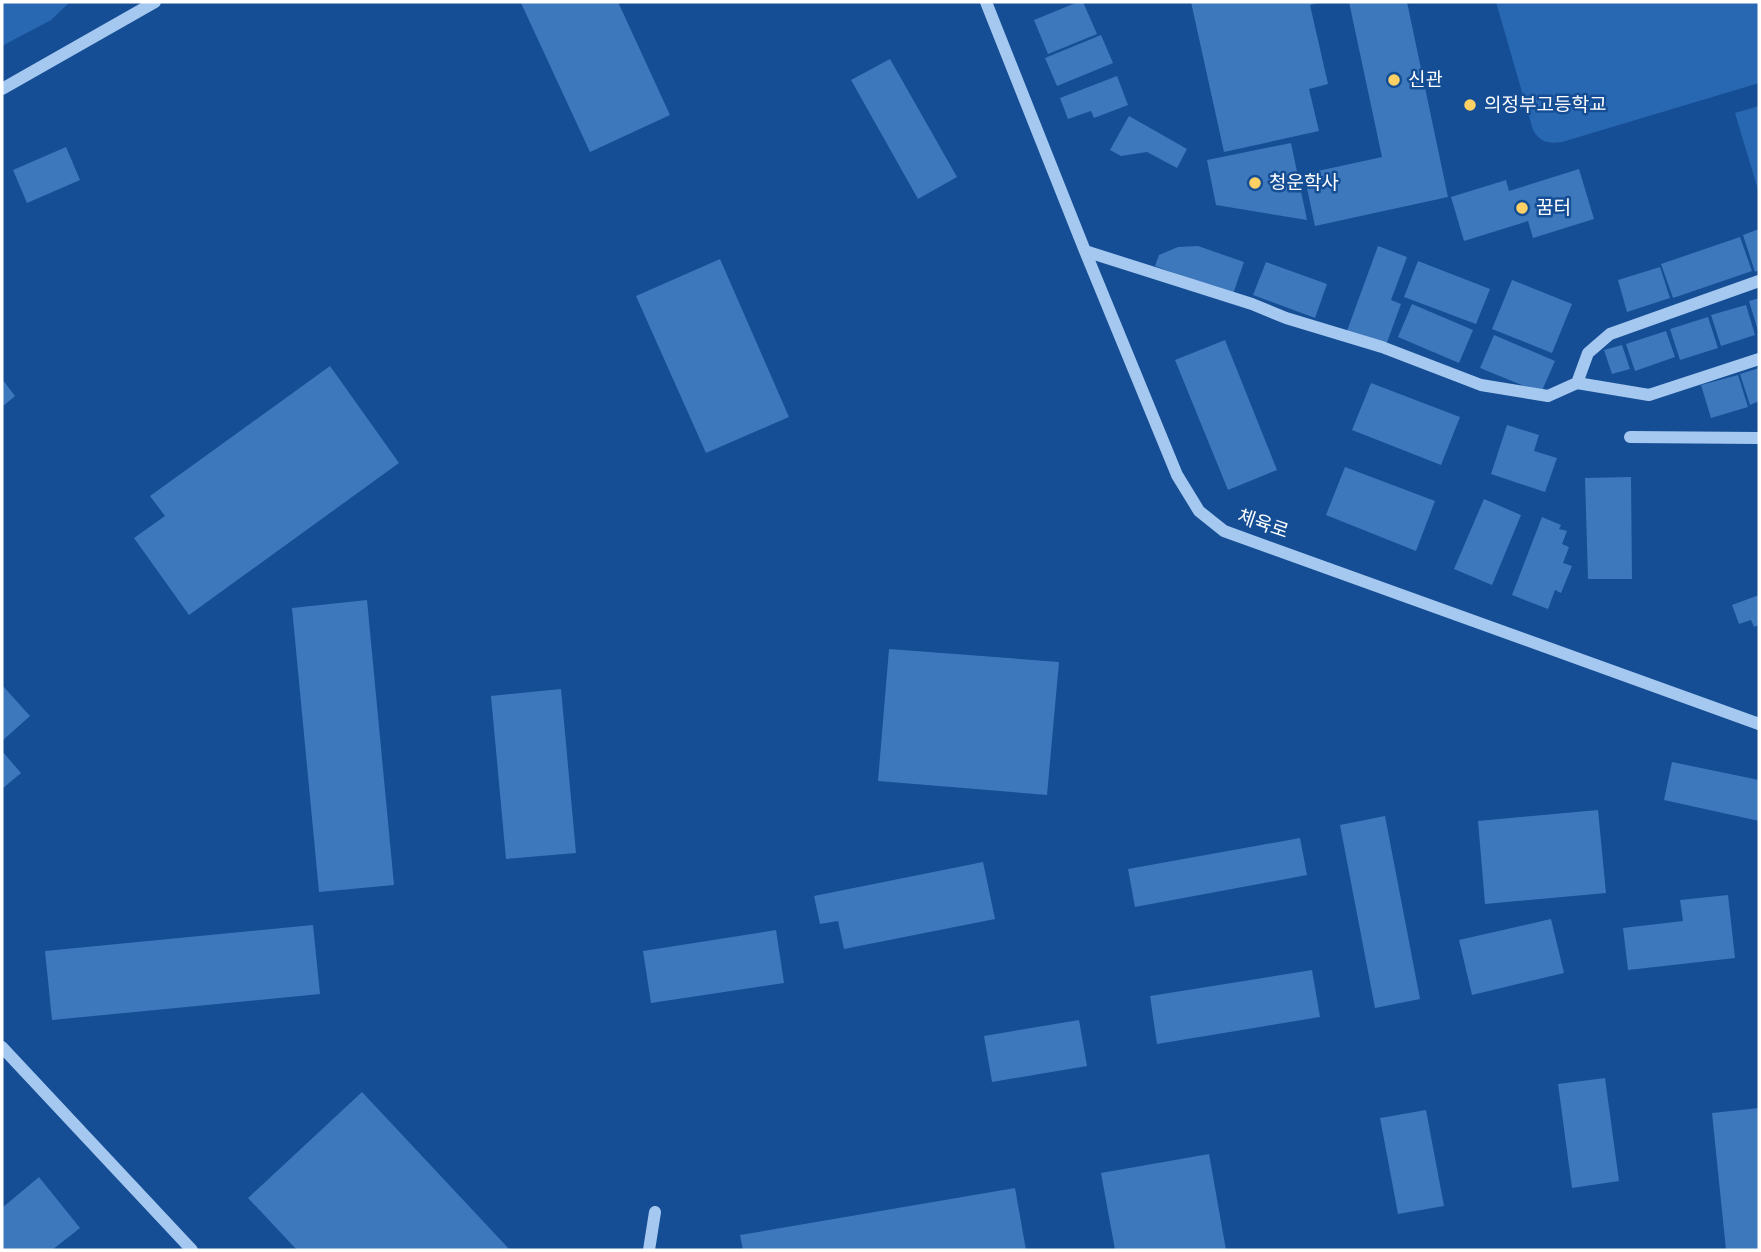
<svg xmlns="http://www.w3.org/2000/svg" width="1761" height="1252" font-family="'Nunito Sans','Noto Sans KR',sans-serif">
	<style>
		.green { fill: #2868b3 }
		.building { fill: #3d77bc }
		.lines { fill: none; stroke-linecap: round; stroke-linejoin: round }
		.minor { stroke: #a5c8f1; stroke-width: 12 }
		.poi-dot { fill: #ffd165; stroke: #154e94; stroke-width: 2.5 }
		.labels { text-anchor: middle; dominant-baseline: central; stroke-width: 5; stroke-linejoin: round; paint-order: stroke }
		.poi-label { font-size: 19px; fill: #fff; stroke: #154e94; text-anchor: start }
		.street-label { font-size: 19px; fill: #fff; stroke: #154e94 }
	</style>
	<rect width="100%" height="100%" fill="#154e94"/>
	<!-- green -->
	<path class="green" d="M2 2H70L51 20 2 46Z
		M1496 2H1759V83L1562 142C1548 144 1540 142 1533 130Z
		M1759 106V193L1735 113Z"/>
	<!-- building -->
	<path class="building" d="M618 2 670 115 590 152 521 3Z
		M1078 2H1083L1097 34 1048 54 1034 20Z
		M1191 2H1322L1310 5 1328 84 1309 89 1319 131 1224 152Z
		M1349 2H1407L1448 197 1315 226 1304 174 1382 157Z
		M1101 35 1113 63 1057 86 1045 58Z
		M890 59 957 177 918 199 851 80Z
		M1117 76 1128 105 1094 118 1091 111 1068 119 1060 98Z
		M1129 116 1187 149 1177 168 1147 152 1121 156 1110 150Z
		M1291 143 1307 220 1216 205 1207 160Z
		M66 147 80 180 27 203 13 170Z
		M1579 169 1594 219 1533 238 1528 221 1464 241 1451 197 1506 180 1509 191Z
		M1759 229V270L1755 272 1743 235Z
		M1740 237 1752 271 1673 298 1661 264Z
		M1198 246 1244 262 1233 294 1155 266 1159 255 1178 247Z
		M1378 246 1407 257 1391 300 1401 304 1386 345 1347 331Z
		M720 259 789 417 706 453 636 296Z
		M1418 261 1490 289 1476 324 1404 297Z
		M1266 262 1327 284 1315 318 1253 295Z
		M1660 267 1670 298 1627 312 1618 280Z
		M1512 280 1572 304 1552 353 1492 329Z
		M1759 298V334L1749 301Z
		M1412 304 1473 330 1459 363 1398 337Z
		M1746 305 1755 335 1721 346 1711 315Z
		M1708 317 1718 348 1680 360 1670 329Z
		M1666 331 1675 357 1635 371 1626 344Z
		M1494 335 1555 361 1541 393 1480 368Z
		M1225 340 1277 470 1228 490 1175 360Z
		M1622 345 1630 369 1612 374 1604 350Z
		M330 366 399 463 189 615 134 538 165 516 150 496Z
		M1759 368V401L1750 405 1740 374Z
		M1738 375 1748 407 1711 418 1701 385Z
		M2 379 15 396 2 407Z
		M1371 383 1460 417 1441 465 1352 430Z
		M1507 425 1539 435 1534 451 1557 458 1545 492 1491 474Z
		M1345 467 1435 501 1416 551 1326 515Z
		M1631 477 1632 579H1588L1585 478Z
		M1484 499 1521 515 1492 585 1454 569Z
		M1542 517 1561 525 1559 529 1567 531 1562 544 1569 547 1563 563 1572 566 1561 593 1555 590 1548 609 1512 595Z
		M1759 595V625L1754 627 1751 620 1739 624 1732 605Z
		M367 600 394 885 319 892 292 608Z
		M889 649 1059 662 1047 795 878 781Z
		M2 685 30 716 2 741Z
		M561 689 576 853 506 859 491 696Z
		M2 751 21 773 2 789Z
		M1672 762 1759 780V821L1664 800Z
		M1598 810 1606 893 1485 904 1478 821Z
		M1385 816 1420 999 1375 1008 1340 825Z
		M1300 838 1307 875 1135 907 1128 869Z
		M983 862 995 919 844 949 838 921 820 924 814 896Z
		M1728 895 1735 958 1628 970 1623 928 1683 921 1680 900Z
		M1551 919 1564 973 1472 995 1459 940Z
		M313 925 320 994 52 1020 45 951Z
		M776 930 784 983 651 1003 643 951Z
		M1312 970 1320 1017 1157 1044 1150 996Z
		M1079 1020 1087 1066 992 1082 984 1036Z
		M1605 1078 1619 1181 1572 1188 1558 1084Z
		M362 1092 510 1250H297L248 1198Z
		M1759 1108V1250H1726L1712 1113Z
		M1426 1110 1444 1206 1398 1214 1380 1118Z
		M1209 1154 1226 1250H1115L1101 1173Z
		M39 1177 80 1228 52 1250H2V1208Z
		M1015 1188 1026 1250H743L740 1235Z"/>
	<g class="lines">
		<!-- minor -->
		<path class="minor" d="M986 2 1085 251 1177 475 1199 511 1224 531 1759 724
			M2 89 155 2
			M1085 251 1252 304 1286 318 1382 347 1481 385 1548 396 1577 383
			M1759 281 1610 334 1588 353 1577 383 1649 395 1759 359
			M1630 437 1759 438
			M2 1047 192 1250
			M649 1250 655 1212"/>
	</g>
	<!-- markers -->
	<g class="poi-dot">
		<circle cx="1394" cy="80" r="7"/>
		<circle cx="1470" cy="105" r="7"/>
		<circle cx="1255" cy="183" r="7"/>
		<circle cx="1522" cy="208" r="7"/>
	</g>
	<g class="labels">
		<!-- poi labels -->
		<g class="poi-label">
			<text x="1408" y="80">신관</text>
			<text x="1484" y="105">의정부고등학교</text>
			<text x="1269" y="183">청운학사</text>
			<text x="1536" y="208">꿈터</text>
		</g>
		<!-- street labels -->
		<g class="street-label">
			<text transform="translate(1263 524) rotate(19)">체육로</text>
		</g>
	</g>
	<!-- border -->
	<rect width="1761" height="1252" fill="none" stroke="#ffffff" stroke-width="7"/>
</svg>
